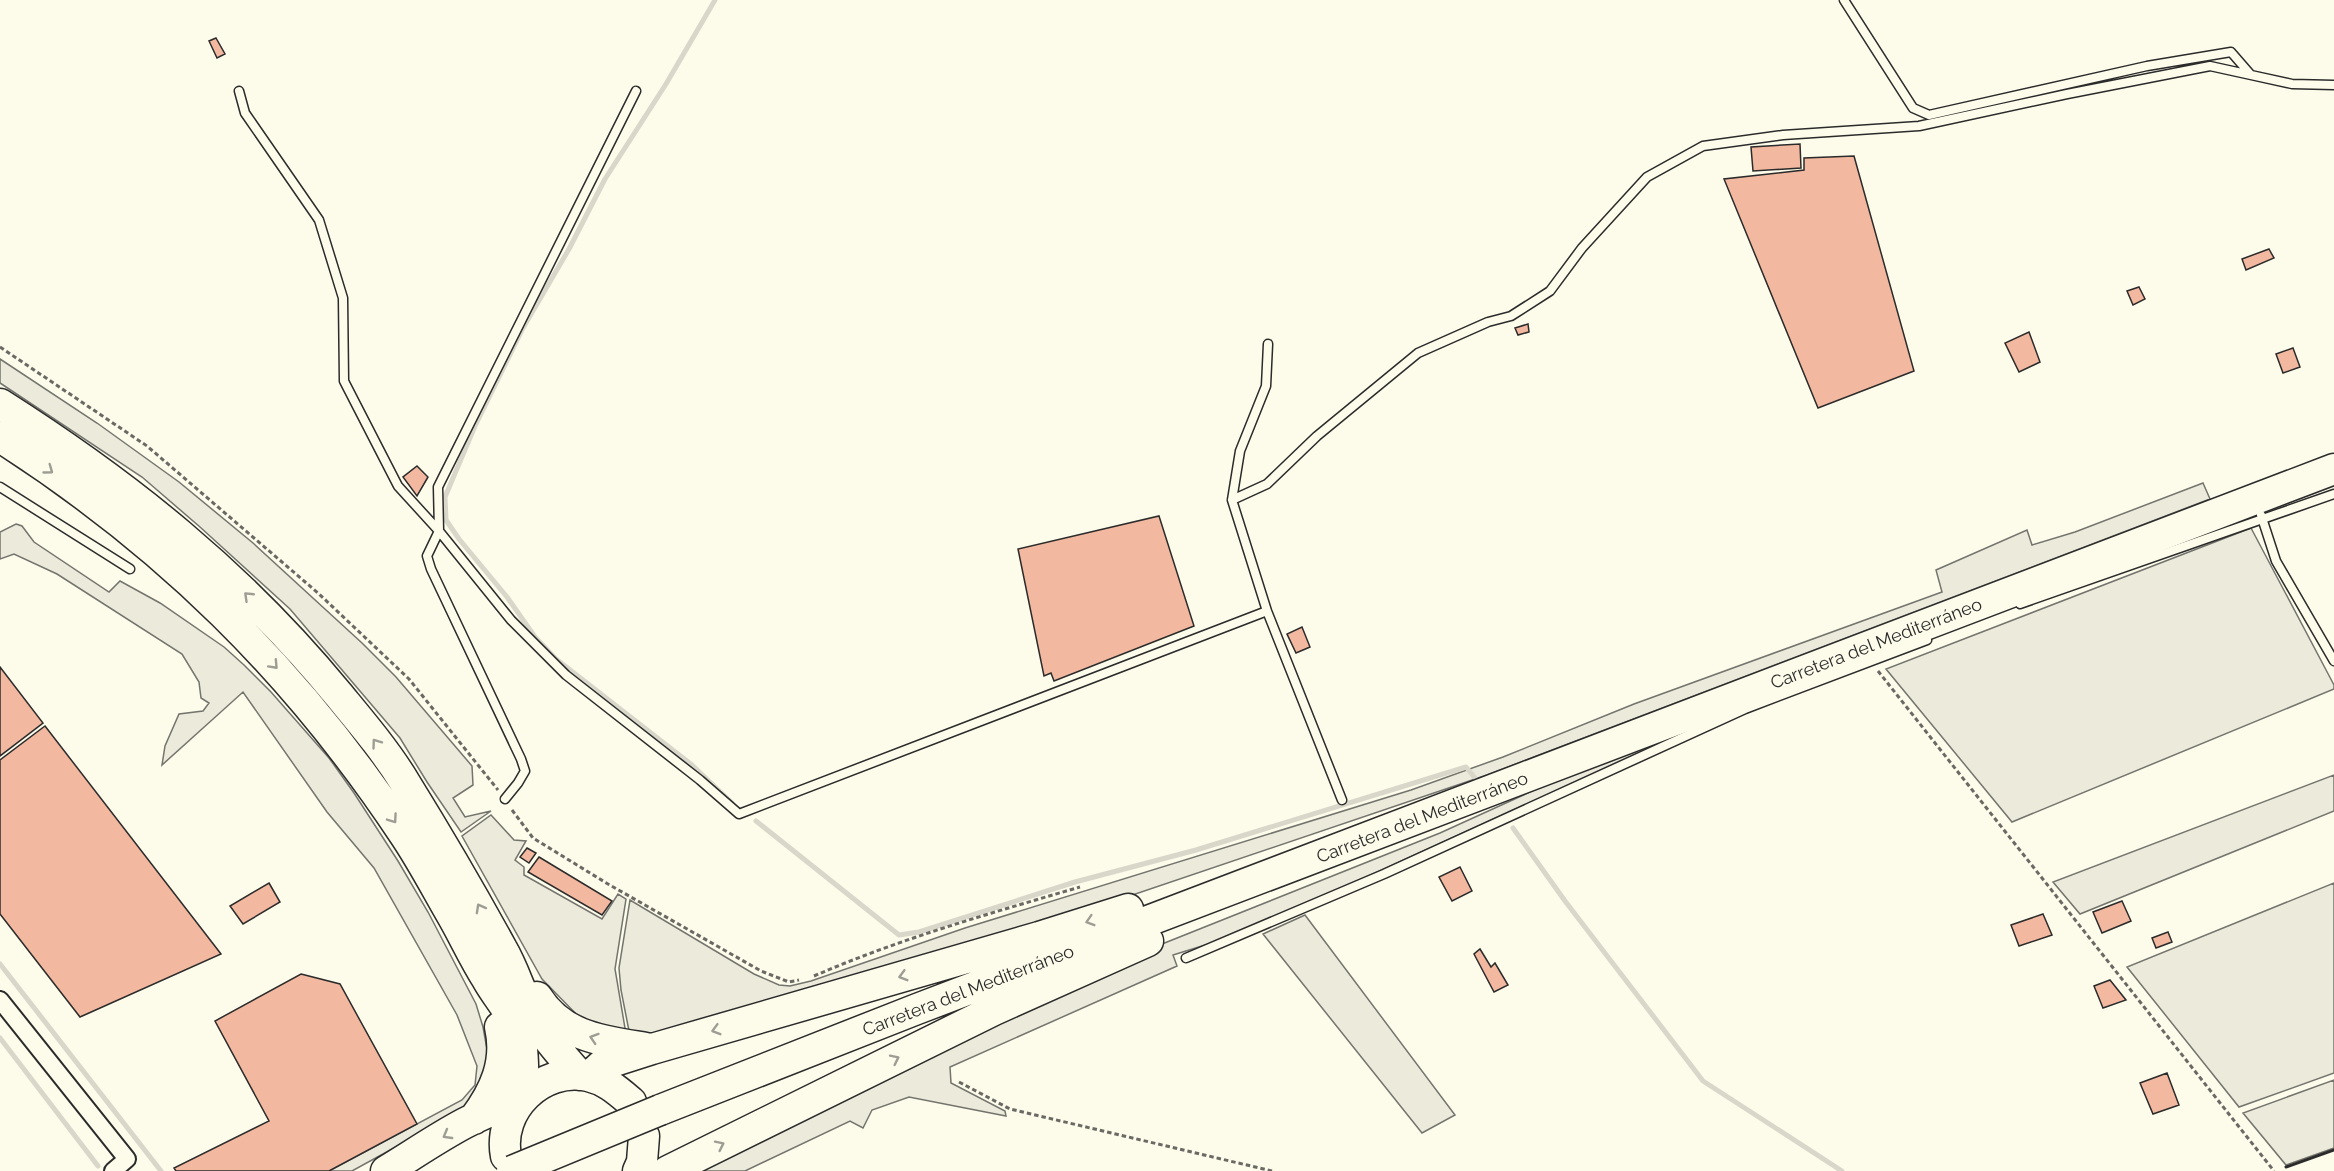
<svg xmlns="http://www.w3.org/2000/svg" width="2334" height="1171" font-family="Raleway,sans-serif">
	<style>
		.green { fill: #ecebdb; stroke: #74746e; stroke-width: 1.5 }
		.lines { fill: none; stroke-linecap: round; stroke-linejoin: round }
		.stream { stroke: #d8d7c9; stroke-width: 5 }
		.building { fill: #f2b8a0; stroke: #2b2b2b; stroke-width: 1.5 }
		.lane-casing { stroke: #2b2b2b; stroke-width: 11 }
		.street-casing { stroke: #2b2b2b; stroke-width: 20 }
		.highway-casing { stroke: #2b2b2b; stroke-width: 33 }
		.path { stroke: #6a6964; stroke-width: 3; stroke-dasharray: 4.5 3; stroke-linecap: butt }
		.lane { stroke: #fdfbea; stroke-width: 8 }
		.street { stroke: #fdfbea; stroke-width: 16 }
		.highway { stroke: #fdfbea; stroke-width: 30 }
		.highway-bridge-casing { stroke: #2b2b2b; stroke-width: 33; stroke-linecap: butt }
		.highway-bridge { stroke: #fdfbea; stroke-width: 30 }
		.wall { stroke: #2b2b2b; stroke-width: 3 }
		.oneway { stroke: #9e9d94 }
		.labels { text-anchor: middle; dominant-baseline: central; stroke-width: 4.5; stroke-linejoin: round; paint-order: stroke }
		.street-label { font-size: 18px; fill: #2b2b2b; stroke: #fdfbea }
	</style>
	<rect width="100%" height="100%" fill="#fdfbea"/>
	<!-- green -->
	<path class="green" d="M0 359 97 423 179 482 253 543 362 643 396 677 472 766 473 785 453 798 465 817 491 811 461 832 427 782 400 738 290 609 200 527 142 477 0 383Z
		M2203 483 2210 499 1487 775 1097 907 657 1040 630 1036 621 990 619 968 630 900 754 974 779 985 790 986 811 981 965 928 1411 790 1503 757 1634 704 1942 592 1936 570 2027 530 2032 545 2075 532Z
		M16 524 22 526 34 542 109 592 120 581 160 603 224 647 244 665 271 692 329 758 354 793 398 861 428 912 476 1004 483 1027 488 1055 485 1079 466 1106 445 1120 352 1171H329L462 1100 475 1085 477 1066 457 1015 374 868 327 812 243 692 162 765 165 746 179 714 203 711 209 703 201 698 199 682 182 654 57 574 14 554 0 559V532Z
		M2251 528 2334 685V689L2012 822 1886 669Z
		M1705 723 1305 905 1215 942 1173 955 1177 966 950 1067 951 1083 1005 1111 1006 1116 909 1097 872 1110 863 1128 850 1121 745 1171H689L1142 952 1440 833 1541 787Z
		M2334 775V811L2080 914 2053 882Z
		M491 815 514 840 526 841 515 860 524 867V875L602 919 618 894 626 899 615 969 626 1034 581 1019 542 979 462 836Z
		M2334 883V1073L2239 1107 2127 967Z
		M1305 915 1455 1115 1422 1133 1263 934Z
		M2334 1080V1148L2286 1165 2243 1113Z"/>
	<g class="lines">
		<!-- stream -->
		<path class="stream" d="M715 0 666 84 605 179 569 249 523 328 475 426 445 497 446 520 459 539 507 597 535 637 556 659 692 765 732 803
			M756 821 899 935 919 932 1075 882 1196 850 1466 767 1475 778
			M1513 828 1565 901 1703 1081 1842 1171
			M0 964 161 1171
			M0 1038 98 1166"/>
	</g>
	<!-- building -->
	<path class="building" d="M216 38 225 54 217 58 209 41Z
		M1800 144 1801 168 1753 171 1751 147Z
		M1854 156 1914 371 1818 408 1724 179 1804 170V158Z
		M2269 249 2274 258 2246 270 2242 259Z
		M2139 287 2145 299 2133 305 2127 291Z
		M1528 324 1529 332 1518 335 1515 328Z
		M2029 332 2040 362 2019 372 2005 343Z
		M2293 348 2300 367 2283 373 2276 354Z
		M417 466 428 477 417 496 403 477Z
		M1159 516 1194 626 1054 681 1051 673 1044 676 1018 549Z
		M1302 627 1310 647 1296 653 1287 634Z
		M0 667 43 723 0 756Z
		M45 726 221 954 80 1017 0 914V760Z
		M527 848 536 853 529 863 520 857Z
		M539 857 612 901 602 915 528 872Z
		M1460 867 1472 891 1452 901 1439 877Z
		M269 883 280 902 243 924 230 906Z
		M2122 901 2131 921 2102 933 2093 912Z
		M2043 914 2052 935 2019 946 2011 925Z
		M2168 932 2172 942 2156 948 2152 938Z
		M1480 949 1491 967 1495 963 1508 985 1494 992 1474 954Z
		M301 974 340 984 417 1124 329 1171H176L174 1168 269 1121 215 1021Z
		M2110 980 2126 1000 2103 1008 2094 986Z
		M2167 1073 2179 1105 2153 1114 2140 1083Z"/>
	<g class="lines">
		<defs>
			<path id="lane" d="M1844 0 1913 108 1929 115 2147 66 2231 52 2251 75 2292 84 2334 85
				M239 91 245 113 319 220 343 298 344 381 398 486 439 531
				M1268 344 1266 386 1240 451 1232 500 1267 611 1342 800
				M0 487 130 569
				M1232 500 1267 484 1317 436 1418 353 1488 322 1511 316 1550 291 1582 248 1647 177 1703 146 1783 135 1919 126 2067 94 2210 66 2251 75
				M2261 515 2276 561 2334 661
				M439 531 438 487 636 91
				M2020 604 2334 494
				M505 799 518 783 525 771 521 759 431 569 427 556 439 531 511 620 566 675 700 780 739 814 1267 611
				M1186 958 1384 874 1745 709 1927 640"/>
			<path id="street" d="M0 1000 127 1159 113 1171"/>
			<path id="highway" d="M0 404C129 486 241 576 338 694 361 722 385 750 404 781 438 836 471 892 502 949 515 971 521 996 534 1018 547 1039 563 1057 579 1075
				M0 437C166 543 295 670 404 834 421 859 435 886 450 912 463 934 473 957 487 979 498 999 515 1015 520 1038 525 1056 522 1078 524 1097
				M537 997C562 1037 603 1041 646 1048
				M590 1076 602 1065 652 1049 1039 937 1128 909
				M660 1110 917 1009 2334 469
				M474 1119C495 1091 508 1062 500 1027
				M506 1156C497 1110 542 1066 588 1076 606 1080 618 1091 631 1102
				M386 1171C426 1147 473 1112 519 1102
				M638 1171 642 1162 644 1136
				M668 1171 994 1010 1148 941"/>
		</defs>
		<!-- lane casing -->
		<use href="#lane" class="lane-casing"/>
		<!-- street casing -->
		<use href="#street" class="street-casing"/>
		<!-- highway casing -->
		<use href="#highway" class="highway-casing"/>
		<!-- path -->
		<path class="path" d="M0 347 147 446 318 593 409 679 498 790
			M1878 671 2274 1171
			M512 810 533 838 608 884 761 971 789 982 799 980
			M814 976C899 939 991 913 1080 887
			M959 1082 1010 1109 1272 1171"/>
		<!-- lane -->
		<use href="#lane" class="lane"/>
		<!-- street -->
		<use href="#street" class="street"/>
		<!-- highway -->
		<use href="#highway" class="highway"/>
		<defs>
			<path id="highway-bridge" d="M512 1171 660 1110"/>
		</defs>
		<!-- highway-bridge casing -->
		<use href="#highway-bridge" class="highway-bridge-casing"/>
		<!-- highway-bridge -->
		<use href="#highway-bridge" class="highway-bridge"/>
		<!-- wall -->
		<path class="wall" d="M2286 1167 2334 1150"/>
	</g>
	<!-- one-way arrows -->
	<defs><path id="oneway-chevron" d="M-2-3.5L2.5 0L-2 3.5" fill="none" stroke-width="1.6" stroke-linecap="round" stroke-linejoin="round" transform="scale(1.5)"/></defs>
	<g class="oneway">
		<use href="#oneway-chevron" transform="translate(49 470) rotate(36)"/>
		<use href="#oneway-chevron" transform="translate(248 596) rotate(-136)"/>
		<use href="#oneway-chevron" transform="translate(274 665) rotate(47)"/>
		<use href="#oneway-chevron" transform="translate(376 743) rotate(-126)"/>
		<use href="#oneway-chevron" transform="translate(393 819) rotate(55)"/>
		<use href="#oneway-chevron" transform="translate(480 908) rotate(-119)"/>
		<use href="#oneway-chevron" transform="translate(1090 921) rotate(163)"/>
		<use href="#oneway-chevron" transform="translate(903 976) rotate(164)"/>
		<use href="#oneway-chevron" transform="translate(716 1030) rotate(164)"/>
		<use href="#oneway-chevron" transform="translate(594 1038) rotate(-162)"/>
		<use href="#oneway-chevron" transform="translate(895 1059) rotate(-26)"/>
		<use href="#oneway-chevron" transform="translate(447 1135) rotate(150)"/>
		<use href="#oneway-chevron" transform="translate(720 1145) rotate(-26)"/>
	</g>
	<g class="labels">
		<!-- street labels -->
		<g class="street-label">
			<text transform="translate(1876 643) rotate(-21)">Carretera del Mediterráneo</text>
			<text transform="translate(1422 817) rotate(-21)">Carretera del Mediterráneo</text>
			<text transform="translate(968 990) rotate(-21)">Carretera del Mediterráneo</text>
		</g>
	</g>
</svg>
